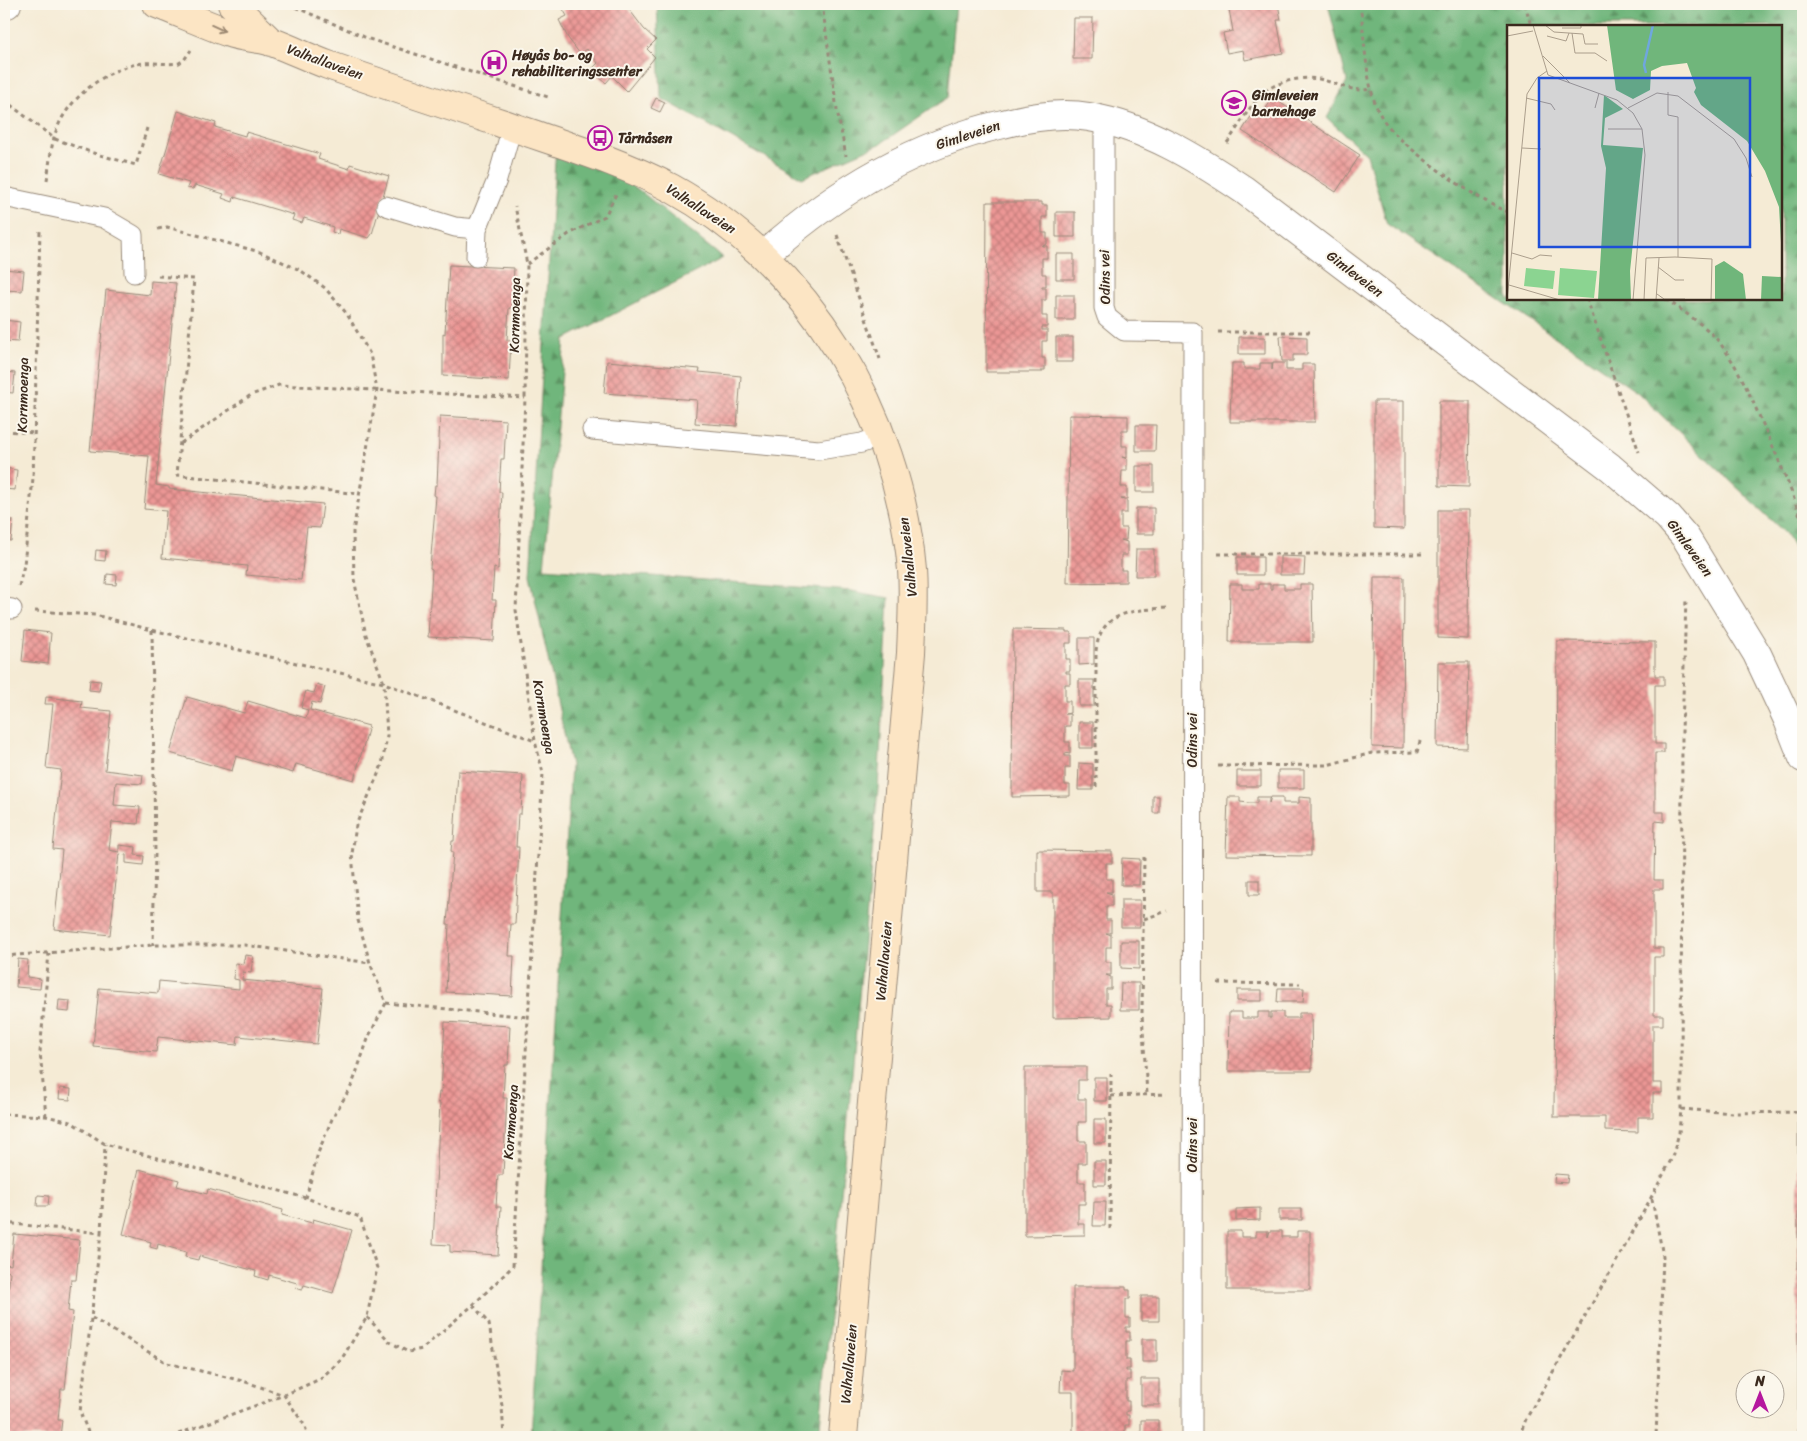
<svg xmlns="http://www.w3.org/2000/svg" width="1807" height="1441" font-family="Sriracha,sans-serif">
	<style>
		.forest { fill: url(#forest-firs); stroke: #56704c; fill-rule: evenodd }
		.building { fill: url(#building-cross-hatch) }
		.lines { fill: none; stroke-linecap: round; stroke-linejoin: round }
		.lane-casing { stroke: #988a7a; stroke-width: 21 }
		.street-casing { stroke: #988a7a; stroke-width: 30 }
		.secondary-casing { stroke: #988a7a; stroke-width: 30 }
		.path { stroke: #988a7a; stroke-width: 3; stroke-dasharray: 4 4; stroke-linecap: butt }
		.lane { stroke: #fff; stroke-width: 19 }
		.street { stroke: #fff; stroke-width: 28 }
		.secondary { stroke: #fce5c4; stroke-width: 28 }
		.oneway { stroke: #9c8871 }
		.labels { text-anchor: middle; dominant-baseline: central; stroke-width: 4; stroke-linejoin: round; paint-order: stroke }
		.poi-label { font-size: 14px; font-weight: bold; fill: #3b2a1e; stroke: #fbf7ec; text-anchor: start }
		.street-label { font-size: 14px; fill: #3b2a1e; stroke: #fbf7ec }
		.inset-river { fill: none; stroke: #6fa7de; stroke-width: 2.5 }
		.inset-road { fill: none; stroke: #ab9e8c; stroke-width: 1 }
		.view { fill: #1d4ed8; fill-opacity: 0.15; stroke: #1d4ed8; stroke-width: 2.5 }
		.inset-edge { fill: none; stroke: #3b2a1e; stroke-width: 2.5 }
	</style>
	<defs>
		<pattern id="forest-firs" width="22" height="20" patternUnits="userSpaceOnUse" patternTransform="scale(1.25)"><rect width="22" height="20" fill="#70b67b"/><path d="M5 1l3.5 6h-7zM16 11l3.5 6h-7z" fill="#5d9464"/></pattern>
		<pattern id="building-cross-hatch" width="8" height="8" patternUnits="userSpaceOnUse" patternTransform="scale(1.25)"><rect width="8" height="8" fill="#ec9795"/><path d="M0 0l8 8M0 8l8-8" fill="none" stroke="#c07b79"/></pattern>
	</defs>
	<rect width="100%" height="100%" fill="#fbf7ec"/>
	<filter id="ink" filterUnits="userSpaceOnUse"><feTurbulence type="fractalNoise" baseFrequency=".02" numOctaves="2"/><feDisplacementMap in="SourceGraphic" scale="10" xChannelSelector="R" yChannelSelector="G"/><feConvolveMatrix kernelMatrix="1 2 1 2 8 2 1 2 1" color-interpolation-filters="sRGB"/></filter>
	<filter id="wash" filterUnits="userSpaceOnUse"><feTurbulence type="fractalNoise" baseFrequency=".0096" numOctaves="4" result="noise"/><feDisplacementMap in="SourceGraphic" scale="20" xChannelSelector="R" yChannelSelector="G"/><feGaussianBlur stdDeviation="1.12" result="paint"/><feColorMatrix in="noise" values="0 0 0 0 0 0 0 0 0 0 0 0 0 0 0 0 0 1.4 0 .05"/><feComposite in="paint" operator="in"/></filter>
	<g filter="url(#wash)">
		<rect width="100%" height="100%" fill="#f5ebd5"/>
		<!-- forest -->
		<path class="forest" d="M657 4H956L948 97 880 144 802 178 661 98Z
			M1328 4H1803V564L1786 534 1637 392 1387 224 1367 155 1327 118 1347 81ZM1508 26H1781V299H1508Z
			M556 145 639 190 723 258 565 339 544 568 852 591 889 598 878 788 819 1437H531L571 765 530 576Z"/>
		<g id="blocks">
			<!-- building -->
			<path class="building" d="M560 4H625L644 29 656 40 647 49 655 57 627 91 612 76 606 83 591 70 598 63 587 49 580 54 568 38 559 20 567 16Z
				M1228 4H1278L1281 20H1277L1283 53 1245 60 1243 50 1227 53 1223 33 1233 31Z
				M1074 18H1093L1092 59H1073Z
				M656 98 665 102 660 112 651 108Z
				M1273 98 1360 155 1336 192 1242 131 1255 110 1262 114Z
				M178 111 216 123 215 127 245 136 246 132 320 154 318 159 349 169 350 164 389 176 372 234 369 238 339 229 338 234 332 232 333 227 304 218 302 223 292 220 294 215 234 197 233 202 222 198 224 194 195 185 193 189 187 188 189 183 159 174Z
				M987 202H1042V205H1047V217H1042V233H1047V244L1042 246H1047V258H1042V274H1046V286H1042V288H1046V300H1042V316H1047V327H1042V330H1047V341H1042V358H1045V370H1042V372H986Z
				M1056 212H1075V237H1056Z
				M1056 254H1074V279H1056Z
				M449 265 514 268 512 308H509L507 340H511L509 380 443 376V333L445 334Z
				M4 269 24 271 22 291 4 290Z
				M151 281 176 283 156 485 169 487V489L323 504 320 528 307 527 301 580 246 575 247 566 162 558 166 511 144 509 149 456 90 451 106 290 150 295Z
				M1056 295H1074V320H1056Z
				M4 320 20 322 18 342 4 341Z
				M1280 336 1307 337V355H1293V361H1282Z
				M1056 337H1073V362H1056Z
				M1239 337H1265V354H1239Z
				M607 361 700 369 699 372 741 376 737 426 695 423 697 400 604 393Z
				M1232 363H1244V369H1260V363H1272V370L1273 363H1286V370H1302V364H1314L1315 422H1230Z
				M4 372 15 373 13 393 4 392Z
				M1374 401H1404V529L1374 528Z
				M1439 401H1470L1469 487 1439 486Z
				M1069 415 1128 416V430H1122V446H1127V458L1122 457 1127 459V471H1122L1121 487H1127V499H1121L1127 501V513H1121V528H1127L1126 540H1121L1127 542V555H1121V570H1126V582L1067 583Z
				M440 416 506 420 504 459H501L499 492H502L498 569 494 568 492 600H496L494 641 428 637 432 569 430 568 436 496H434L435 485H437Z
				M1136 425H1156L1155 451H1136Z
				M1136 466H1154V492H1136Z
				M4 468 17 470 15 490 4 489Z
				M1136 508H1154V534H1136Z
				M1438 510H1469L1468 639 1438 638Z
				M4 519 13 520 11 541 4 540Z
				M1136 549H1154V576H1135Z
				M96 550 106 551 105 561 95 560Z
				M1280 556 1305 557 1304 575H1280Z
				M1237 557H1263V575H1237Z
				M107 574 117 575 116 585 106 584Z
				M1374 577H1404L1403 748 1372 747Z
				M1230 584H1242V589H1259V584H1270V589H1272V584H1284V589H1300V584H1312L1313 642H1229Z
				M1013 629 1066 630V632H1071V643H1066V659H1070V671H1066V673H1070V684H1065V701H1070V713L1065 714H1070V726H1065V742H1070V754L1065 753V756H1070V768H1065V785H1070V796L1012 797Z
				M25 630 51 633 48 664 22 661Z
				M1079 638H1094V664L1079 665Z
				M1557 641 1655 642V676H1664V685H1655V744H1664V753H1655V812H1664V822L1655 821 1654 880H1663V889H1654V948H1663V957H1654V1015H1663V1025H1653V1083H1662V1093H1653V1117H1638V1132L1605 1131V1117H1554Z
				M1438 662H1469L1467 748 1437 747Z
				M90 680 101 681 99 691 89 690Z
				M1079 680H1094V706H1079Z
				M317 684 325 687 320 704 312 702 310 710 369 726 354 780 296 764 293 773 236 756 232 771 170 753 187 697 244 713 248 701 306 718 308 710 301 708 306 691 314 693Z
				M46 697 82 701 81 708 111 711 105 770 143 775 142 784 116 782 114 805 140 807 138 824 112 822 109 850 119 852V845L136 847 135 855 144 856 143 865 126 863V855L119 854 110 935 54 929 62 850 53 849 61 770 46 768 53 704H45Z
				M1079 722H1093V748H1079Z
				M1079 763 1093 764V790H1078Z
				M1278 770H1304V788H1278Z
				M458 771 523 775 521 814H518L516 847H519L515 924H511L509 956H514L512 996 446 992 449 924H447L453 852 451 851 452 841H454Z
				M1237 771H1261V786H1237Z
				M1153 796H1159V813H1153Z
				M1228 797H1240V802L1249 803H1257V797H1269V803L1271 797H1283V803H1299V797L1311 798V856L1226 855Z
				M1037 850 1112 851V863H1106V879H1112V892H1106L1112 894V906H1106V920H1111V933H1106L1111 935V947H1106V962H1111V975H1106L1111 977V989H1106V1004H1111V1017L1053 1018V892H1037Z
				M1122 858 1140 859 1139 885H1121Z
				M1249 880H1259V895H1249Z
				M1121 900H1140V927H1121Z
				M1121 941H1139V969L1121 968Z
				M245 955 253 956 251 973 243 972 242 980 323 988 317 1044 238 1036 237 1045 158 1037 156 1052 93 1046 99 988 158 993 159 981 239 989V980L234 979 235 963 243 964Z
				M18 959 28 960 27 977 41 979 40 989 16 987Z
				M1121 983H1139V1010H1120Z
				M1278 988H1304L1303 1002H1277Z
				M1237 990H1262V1001H1237Z
				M59 1000 70 1001 69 1012 58 1011Z
				M1229 1012H1242V1018H1258V1012H1269V1018H1271V1012H1283V1018H1299V1013H1311L1312 1071H1228Z
				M445 1022 510 1026 508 1065H505L503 1098H507L503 1175H498L496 1207H501L498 1255 450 1252V1245L433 1244 440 1103 438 1102 439 1092H441Z
				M1025 1067H1086V1080H1078V1099H1086V1122H1078V1141H1086V1163H1078V1182H1085V1204H1078V1224H1085V1235L1025 1236Z
				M1094 1077H1107V1101H1094Z
				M60 1088 71 1089 70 1100 59 1099Z
				M1094 1119H1106V1143H1094Z
				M1798 1120H1803V1437H1798Z
				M1094 1161H1106V1185H1094Z
				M139 1169 179 1180 177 1186 207 1194 208 1189 283 1210 282 1215 312 1223 313 1219 352 1230 333 1293 304 1285 302 1290 296 1288 297 1283 269 1275 268 1280 255 1276 256 1271 199 1256 198 1260 185 1257 186 1252 158 1244 157 1249 150 1247 151 1242 123 1234Z
				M1555 1174 1568 1175 1567 1183 1554 1182Z
				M38 1195 49 1196 48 1206H37Z
				M1094 1202H1106L1105 1226H1093Z
				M1260 1208V1220L1236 1221V1209Z
				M1279 1209H1302V1220H1279Z
				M1227 1231H1241V1237H1256V1231H1268V1237L1270 1231H1282V1237H1297V1231H1310V1290H1227Z
				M14 1234 80 1240 76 1280H71L68 1311 73 1312 65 1389H61L58 1420H62L60 1437H4L6 1314H4V1300L7 1301 10 1272 5 1271 6 1264 11 1265Z
				M1073 1287H1126V1290H1130V1299H1126V1318H1130V1327H1126V1332H1130V1341H1126V1360H1130V1369H1126V1371H1130V1380H1126V1401H1129V1411H1126V1415H1129V1425H1125V1437H1073V1392H1060L1061 1370 1073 1371Z
				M1141 1296H1159V1321H1141Z
				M1142 1339H1157V1362H1142Z
				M1141 1379H1159V1405H1141Z
				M1141 1420H1158V1437H1141Z"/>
		</g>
	</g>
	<g filter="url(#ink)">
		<use href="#blocks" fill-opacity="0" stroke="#988a7a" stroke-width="1"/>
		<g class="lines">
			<defs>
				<path id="lane" d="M1104 120V308L1107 317 1124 331 1193 332 1192 1437
					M4 197 104 218 133 235 134 273
					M386 206 455 227 477 229
					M476 257 477 229 497 180 512 127
					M592 430 819 450 862 443 881 436
					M4 608 12 609"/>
				<path id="street" d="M4 5 7 4
					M764 255C832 194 913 145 1003 124 1030 117 1061 112 1089 117 1147 127 1196 158 1244 190L1610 467 1668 517 1686 538 1757 654 1788 720 1803 758"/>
				<path id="secondary" d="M157 4C180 13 205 24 229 33 242 38 258 37 272 42 291 49 309 58 328 65 385 85 443 104 501 123 557 143 618 160 671 188 809 264 898 414 912 570 914 598 912 625 911 653L843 1437
					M232 4 271 42"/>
			</defs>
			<!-- lane casing -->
			<use href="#lane" class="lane-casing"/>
			<!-- street casing -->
			<use href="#street" class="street-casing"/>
			<!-- secondary casing -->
			<use href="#secondary" class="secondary-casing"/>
			<!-- path -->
			<path class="path" d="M288 4 369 39 548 97
				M822 4 837 110 846 156
				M1360 4C1365 36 1365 89 1381 116 1395 143 1479 202 1508 212
				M1525 4 1531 26
				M4 100 55 139 96 154 136 165 147 128
				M650 142 653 135
				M1227 143C1238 128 1248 108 1261 95 1273 82 1301 76 1319 79 1337 83 1352 93 1371 89
				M47 180C50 162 51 140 59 124 73 94 111 66 144 63 156 62 167 65 179 63L184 60 191 50
				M158 229 167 227 260 252 300 270 325 288 347 314 370 354 377 390 353 532 354 579 366 635 384 683 387 736 382 765 356 825 352 854 358 920 370 963 386 1003 369 1036 352 1085 332 1119 318 1153 306 1198
				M837 235 880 359
				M527 264 569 234 605 216 616 194
				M158 276 194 279 177 475 360 494
				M1587 299 1639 452
				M1666 299C1682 311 1700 322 1714 336 1736 361 1749 393 1762 422 1777 456 1792 490 1803 525
				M1218 332H1312
				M4 431 34 433
				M181 443 251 395 279 385 525 398
				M1218 554H1422
				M19 586 24 565 33 478 40 231
				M35 611 95 615 152 630 384 683 535 741
				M152 630 155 853 153 945
				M4 672 9 633
				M1218 766 1327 765 1372 753 1417 752 1421 738
				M1096 787V651C1100 611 1134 610 1167 608
				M1144 857 1142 1014 1147 1094
				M1144 919 1167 911
				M4 956 153 945H244L370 963
				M1218 983 1300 984
				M386 1003 529 1017
				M1111 1096 1167 1094
				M1681 1109 1733 1113 1803 1112
				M4 1114 46 1116 71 1122 105 1144 306 1198 360 1217 377 1268 367 1317 341 1360 320 1379 284 1395 170 1437
				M46 1116 40 1052 49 953
				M1652 1199 1663 1256 1656 1437
				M4 1223 101 1233 80 1412 90 1437
				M1110 1229 1111 1074
				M101 1233 105 1144
				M473 1305 489 1324 502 1406 504 1437
				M367 1317 390 1342 408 1352 422 1349 473 1305 513 1266 543 773 535 741 516 610 525 398 527 264 515 206
				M92 1318 167 1363 243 1381 284 1395 305 1426 308 1437
				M1519 1437 1526 1419 1628 1241 1672 1158 1679 1133 1681 1109 1682 732 1686 598"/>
			<!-- lane -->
			<use href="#lane" class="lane"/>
			<!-- street -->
			<use href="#street" class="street"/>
			<!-- secondary -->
			<use href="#secondary" class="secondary"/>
		</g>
		<!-- one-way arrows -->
		<defs><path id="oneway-shaft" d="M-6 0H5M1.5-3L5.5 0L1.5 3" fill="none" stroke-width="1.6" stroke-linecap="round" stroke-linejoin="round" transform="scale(1.25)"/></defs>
		<use class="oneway" href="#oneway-shaft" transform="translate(218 28) rotate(24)"/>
	</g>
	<!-- icons -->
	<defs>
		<symbol id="hospital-ring" viewBox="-11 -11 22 22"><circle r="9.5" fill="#fbf7ec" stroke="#b5179e" stroke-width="1.5"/><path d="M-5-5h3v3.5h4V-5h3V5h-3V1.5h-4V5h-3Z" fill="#b5179e"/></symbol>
		<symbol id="school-ring" viewBox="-11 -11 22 22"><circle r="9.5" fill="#fbf7ec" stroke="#b5179e" stroke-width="1.5"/><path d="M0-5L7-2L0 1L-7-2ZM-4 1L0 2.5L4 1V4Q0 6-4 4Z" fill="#b5179e"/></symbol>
		<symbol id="bus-ring" viewBox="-11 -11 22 22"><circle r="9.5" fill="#fbf7ec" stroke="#b5179e" stroke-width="1.5"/><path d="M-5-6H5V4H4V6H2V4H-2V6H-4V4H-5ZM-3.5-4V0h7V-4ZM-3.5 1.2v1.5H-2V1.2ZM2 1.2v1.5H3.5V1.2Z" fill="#b5179e"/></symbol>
	</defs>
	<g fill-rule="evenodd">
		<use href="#hospital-ring" x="480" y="49" width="28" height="28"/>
		<use href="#school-ring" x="1220" y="89" width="28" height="28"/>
		<use href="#bus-ring" x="586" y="124" width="28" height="28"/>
	</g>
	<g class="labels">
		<!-- poi labels -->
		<g class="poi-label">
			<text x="512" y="55">Høyås bo- og<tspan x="512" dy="16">rehabiliteringssenter</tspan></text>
			<text x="1252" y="95">Gimleveien<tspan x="1252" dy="16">barnehage</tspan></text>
			<text x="618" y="138">Tårnåsen</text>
		</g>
		<!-- street labels -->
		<g class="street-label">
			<text transform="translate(325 62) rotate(20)">Valhallaveien</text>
			<text transform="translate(968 135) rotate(-18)">Gimleveien</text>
			<text transform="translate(701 209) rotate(33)">Valhallaveien</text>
			<text transform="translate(1355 274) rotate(37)">Gimleveien</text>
			<text transform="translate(1105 277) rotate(-91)">Odins vei</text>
			<text transform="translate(515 315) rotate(-89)">Kornmoenga</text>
			<text transform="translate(23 395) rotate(-89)">Kornmoenga</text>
			<text transform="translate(1690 548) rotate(54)">Gimleveien</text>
			<text transform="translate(908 557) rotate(-96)">Valhallaveien</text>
			<text transform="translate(544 717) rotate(80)">Kornmoenga</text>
			<text transform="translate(1192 740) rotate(-90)">Odins vei</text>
			<text transform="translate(884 961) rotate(-85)">Valhallaveien</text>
			<text transform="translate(511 1122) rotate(-86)">Kornmoenga</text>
			<text transform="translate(1192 1145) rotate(-90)">Odins vei</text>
			<text transform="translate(849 1364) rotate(-85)">Valhallaveien</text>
		</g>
	</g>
	<!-- overview -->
	<g transform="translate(1507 25)">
		<rect width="275" height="275" fill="#f5ebd5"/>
		<path d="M19 243 48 246 46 264 17 261ZM53 243 90 246 87 273 51 270Z" fill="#8bd491"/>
		<path d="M100 0H275V235L272 182 258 146 240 116 194 80 187 67 189 63 180 38 155 41 144 46 143 65 126 74 109 65ZM97 70 116 84 98 93 96 120 136 123 123 246 124 275H91L99 143 94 121ZM217 236 236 249 239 275H208V241ZM255 251 275 252V275H254Z" fill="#70b67b"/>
		<path class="inset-river" d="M139 48 137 40 146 0"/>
		<path class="inset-road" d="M26 0 41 50 110 75 126 88 135 104 138 130 126 275M38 0 47 7 76 9 78 19H91M55 3H74V0M65 8 68 28H88L100 36M0 11 26 6M40 11 59 16 62 8M36 31 63 58M161 67V90L171 92V232M19 73 44 79 48 85M88 83 92 68M121 83 150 68 171 71 227 114 239 133 245 152M101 104H135M15 123 34 124M5 228 25 234 33 230 45 231M151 242 168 255H177M2 260 53 275M150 269 157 274H178M0 275 20 69 30 53 40 46M137 275 139 233 168 232 205 234 204 275M149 275 152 233"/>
		<path class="view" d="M32 53H243V222H32Z"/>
		<rect width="275" height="275" class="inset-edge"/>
	</g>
	<!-- margin -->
	<rect width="1807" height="1441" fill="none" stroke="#fbf7ec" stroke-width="20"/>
	<!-- north arrow -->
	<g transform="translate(1760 1394)"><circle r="24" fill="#fbf7ec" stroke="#aea59a"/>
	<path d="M0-4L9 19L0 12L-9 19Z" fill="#b5179e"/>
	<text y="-8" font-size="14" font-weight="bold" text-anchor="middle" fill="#3b2a1e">N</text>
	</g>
</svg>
